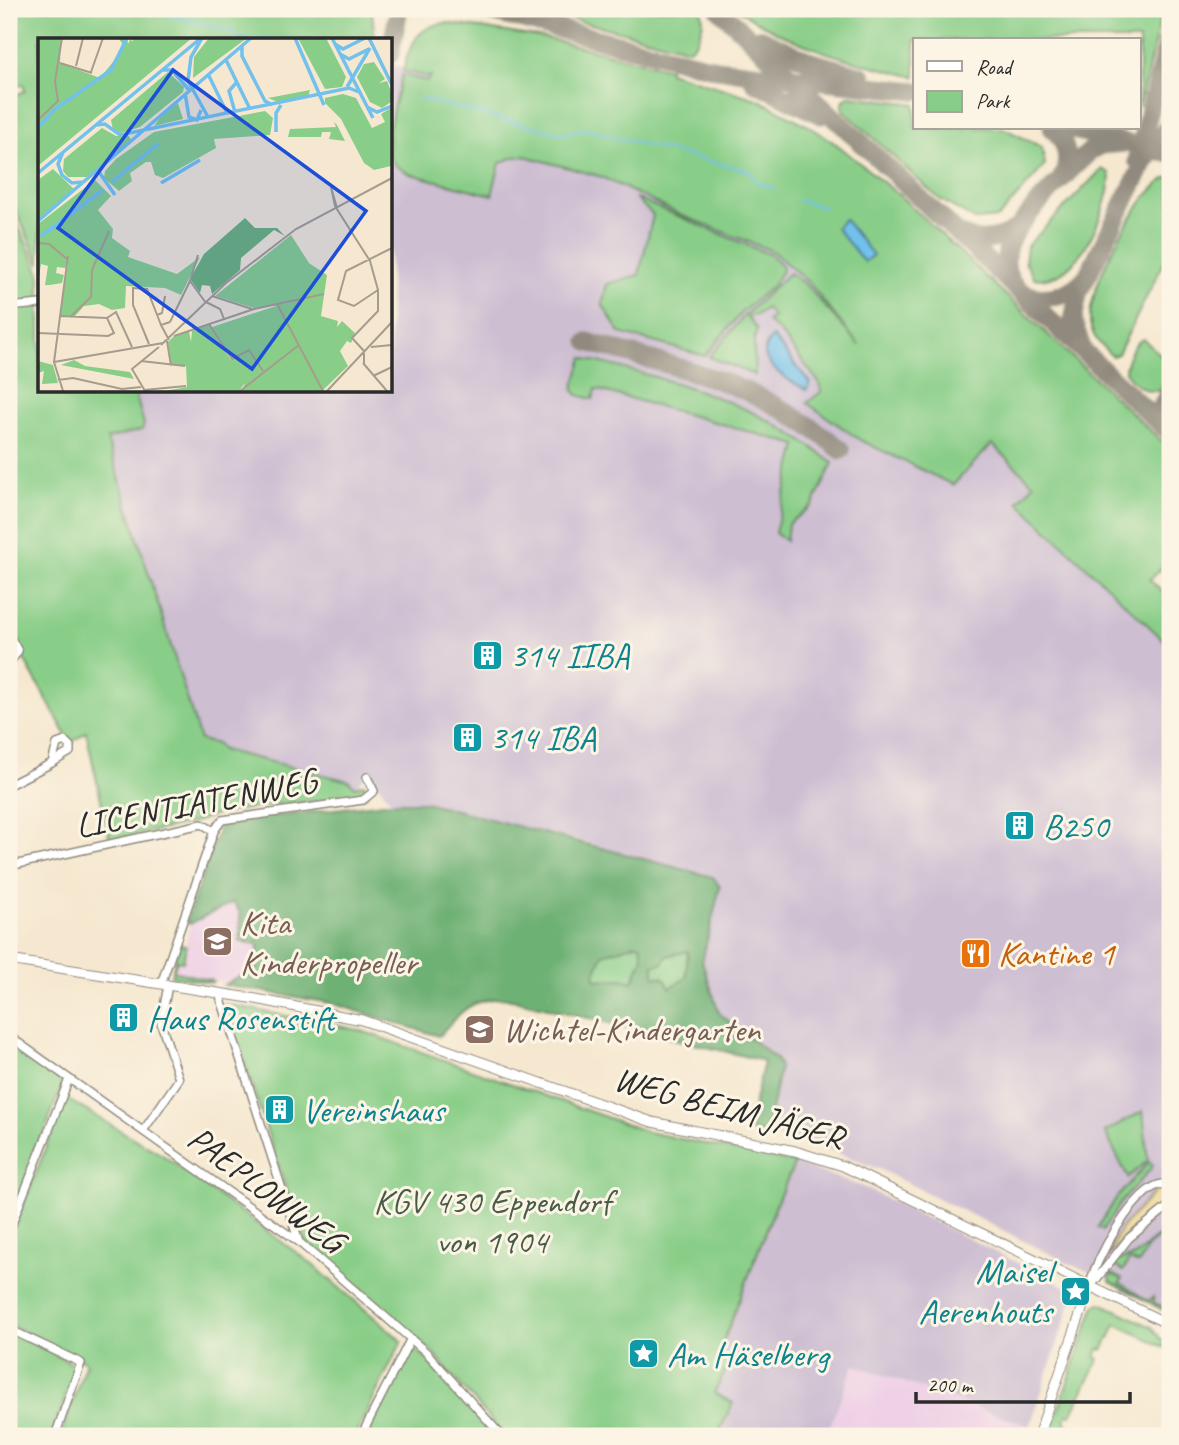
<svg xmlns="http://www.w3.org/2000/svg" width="1179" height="1445" font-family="Caveat,sans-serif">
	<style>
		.built { fill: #efd0e6 }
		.industrial { fill: #cdbed2 }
		.green { fill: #89ce88; stroke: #5a7c5a; stroke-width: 2; fill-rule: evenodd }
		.forest { fill: #6eb174; stroke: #4c6e50; stroke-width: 2; fill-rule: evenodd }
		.sand { fill: #eeda9e; stroke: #8c8264; stroke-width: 2 }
		.water { fill: #71c1ec; stroke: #4e768c; stroke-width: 2 }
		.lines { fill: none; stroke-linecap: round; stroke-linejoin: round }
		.stream { stroke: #71c1ec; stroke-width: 2 }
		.taxiway { stroke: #908a7e; stroke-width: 19 }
		.pedestrian-casing { stroke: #908a7e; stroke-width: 8 }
		.minor-casing { stroke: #908a7e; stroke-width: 10 }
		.tertiary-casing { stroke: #908a7e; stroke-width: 11 }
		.pedestrian { stroke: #fff; stroke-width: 5 }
		.minor { stroke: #fff; stroke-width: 7 }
		.tertiary { stroke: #fff; stroke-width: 9 }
		.labels { text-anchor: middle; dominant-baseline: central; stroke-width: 6; stroke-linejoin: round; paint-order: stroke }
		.culture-label { font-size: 35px; fill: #0d838f; stroke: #fcf5e5; text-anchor: start }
		.street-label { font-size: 35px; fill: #2b2b2b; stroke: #fcf5e5 }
		.education-label { font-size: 35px; fill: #785e54; stroke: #fcf5e5; text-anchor: start }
		.food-label { font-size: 35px; fill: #c56008; stroke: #fcf5e5; text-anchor: start }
		.park-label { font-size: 35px; fill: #475c47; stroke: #fcf5e5 }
		.inset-river { fill: none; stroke: #71c1ec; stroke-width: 3.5 }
		.inset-road { fill: none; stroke: #a59c8e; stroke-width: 2 }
		.view { fill: #1d4ed8; fill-opacity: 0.15; stroke: #1d4ed8; stroke-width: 3.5 }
		.inset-edge { fill: none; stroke: #2b2b2b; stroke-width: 3.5 }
	</style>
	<rect width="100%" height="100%" fill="#fcf5e5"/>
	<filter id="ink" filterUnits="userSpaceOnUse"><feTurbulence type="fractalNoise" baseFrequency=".0143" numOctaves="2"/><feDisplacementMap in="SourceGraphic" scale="14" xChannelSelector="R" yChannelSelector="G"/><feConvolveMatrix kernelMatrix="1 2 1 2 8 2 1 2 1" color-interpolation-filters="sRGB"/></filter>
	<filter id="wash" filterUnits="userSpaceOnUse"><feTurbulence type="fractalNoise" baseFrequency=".00686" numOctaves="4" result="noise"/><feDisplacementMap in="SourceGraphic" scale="28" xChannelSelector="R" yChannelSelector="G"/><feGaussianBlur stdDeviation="1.57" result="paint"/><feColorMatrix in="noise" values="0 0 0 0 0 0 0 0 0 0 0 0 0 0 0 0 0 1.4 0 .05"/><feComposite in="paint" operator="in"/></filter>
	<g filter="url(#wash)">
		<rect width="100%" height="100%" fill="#f6e8d0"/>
		<!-- built -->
		<path class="built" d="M233 902 260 948 254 963 258 967 251 974 225 983 172 971 177 959 183 961 190 924Z
			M854 1365 1030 1426 1027 1436H826Z"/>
		<!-- industrial -->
		<path class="industrial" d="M390 64 432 75 732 207 998 433 1170 611V1314L1121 1289 1108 1278 1074 1266 881 1170 817 1145 766 1134 780 1067 776 1059 719 1013 702 961 720 887 586 842 425 802 393 804 372 776 362 779 356 787 222 750 217 744 200 740 107 438 144 424 134 390H390Z
			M795 1163 863 1187 1071 1289 1073 1297 1030 1426 854 1365 826 1436H717L733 1404 714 1393 729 1364 720 1350 779 1196Z"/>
		<!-- green -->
		<path class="green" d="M9 9H369L372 13 375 37V40H40V264L9 195V97L25 91 23 84 9 89Z
			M532 9H700C707 20 699 42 689 49Z
			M737 9H1163L1139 107V40H915V77C851 61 792 47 737 9Z
			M447 23 545 38 669 69V72L757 99 809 126 839 146 900 196 1170 449V559L1150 580 1170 599V646L1018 502 1034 484 992 444 953 485 860 440 807 403 821 392 820 384 779 331 767 321 773 317 766 308 756 315 747 316 757 330 754 340 755 375 709 357 745 315 789 273 805 284 859 345 808 282 772 251 681 215 602 177 525 156 514 157 500 163 492 195 410 174C403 170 396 167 392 161 381 144 397 94 402 75L427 81 432 75 428 77 403 71C409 45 418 25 447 23ZM844 219 872 254 865 261 837 227Z
			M849 96 915 104V128H1003L1042 147 1045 165 998 218 975 220 938 198 843 110V101Z
			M1102 169 1109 173 1110 179C1106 214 1077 286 1034 278L1025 262 1027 246Z
			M1170 177V250L1118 354 1112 356C1102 347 1090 335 1090 320 1088 288 1139 187 1170 177Z
			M635 198 771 255 781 264 782 271 772 286 742 312 705 356 620 333 602 304 607 284 639 275 653 215Z
			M9 207 40 272V390H134L144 424 142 430 107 439 200 740 217 744 222 750 349 781 355 787 364 784 368 793 365 797 271 805 218 814 189 824 110 840 86 732 71 743 9 633Z
			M1143 339 1170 363C1170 400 1144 398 1125 372 1125 362 1133 343 1143 339Z
			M583 358C677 382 756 401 833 463L813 505 788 524 786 541 775 533 797 445 596 389 593 399 578 395 573 389Z
			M179 943 186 946 183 962 177 960 173 971 213 981 212 983 171 976Z
			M636 944 641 945 643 958 632 982 622 979 597 980 594 976 603 954Z
			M688 951 686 978 670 988 664 978 654 976V965L663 963 667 956Z
			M225 1004 359 1030 648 1132 795 1163 779 1197 720 1350 729 1364 714 1393 733 1403 717 1436H506L502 1433 430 1350 303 1240Z
			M9 1043 64 1081 9 1223Z
			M65 1098 164 1156 308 1261 402 1341 355 1436H61L86 1362 9 1324V1242Z
			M1143 1111 1148 1160 1128 1178 1105 1132Z
			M1149 1162 1153 1166 1121 1202 1103 1230 1098 1227 1117 1197Z
			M1170 1226V1239L1163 1235 1148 1246 1139 1264 1129 1260 1123 1271 1115 1266 1116 1261 1135 1256Z
			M1110 1273 1122 1279 1120 1283 1149 1301 1153 1297 1154 1303 1170 1309V1314L1110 1281Z
			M1101 1303 1152 1327 1161 1339 1170 1344V1350L1116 1324 1103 1350 1099 1349 1095 1357 1099 1359 1071 1415 1068 1414 1064 1421 1068 1424 1062 1436H1049L1094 1307Z
			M9 1332 76 1365 52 1436H9Z
			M411 1347 424 1356 497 1436H366Z"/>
		<!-- forest -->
		<path class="forest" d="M391 802H425L713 877 720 887 702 961 719 1013 776 1059 780 1067 766 1134 748 1131 764 1061 507 998C471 998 461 1011 439 1036L331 1003 224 985 258 967 254 963 259 945 240 941V913L233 902 190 924 186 922 221 822 266 813 279 816ZM636 944 641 945 643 958 633 982 622 979 597 980 594 976 603 954ZM688 951 686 978 670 988 664 978 654 976V965L663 963 667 956Z"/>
		<!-- sand -->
		<path class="sand" d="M1156 1190 1166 1193 1165 1203 1134 1227 1105 1259 1122 1227Z"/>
		<!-- water -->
		<path class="water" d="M844 219 873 255 864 262 836 228Z
			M773 337 810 383 807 390C791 382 747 359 773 337Z"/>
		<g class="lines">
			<!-- stream -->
			<path class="stream" d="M145 9 231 31C243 44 264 37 280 40
				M419 98 561 134 583 129 748 171 758 183 774 188
				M798 200 824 207"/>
			<!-- taxiway -->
			<path class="taxiway" d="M479 9 717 69 915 91
				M719 9 1170 433
				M759 38 811 62 862 76
				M390 54 399 9
				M754 82 821 115
				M1052 128C1066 141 1072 161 1061 179
				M1066 128 1170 154
				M1137 160 1170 32
				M960 234C980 245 999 241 1018 228
				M1087 276C1056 314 994 300 1008 246 1014 223 1070 171 1089 152L1101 145 1124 143
				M588 342C689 372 755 380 841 450
				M1082 348 1073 321 1078 294 1151 149 1170 124
				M1164 426 1160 411 1170 389"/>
		</g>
	</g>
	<g filter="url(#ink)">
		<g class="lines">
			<defs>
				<path id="pedestrian" d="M1170 1177 1167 1181 1170 1185"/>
				<path id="minor" d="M9 307 40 304
					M9 635 18 651 9 664
					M65 741 70 746V752L52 763 57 744Z
					M9 785 52 763
					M9 866 202 824 214 831
					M161 984 214 831 222 820 363 800 374 791 367 777
					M219 993 299 1242
					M9 1036 299 1242 427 1353 502 1436
					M143 1131 179 1079 161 1023 168 985
					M9 1231 69 1079
					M1090 1286C1093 1261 1136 1187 1162 1184L1170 1189
					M1091 1286 1129 1238 1170 1205
					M9 1329 81 1363 55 1436
					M361 1436 411 1338"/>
				<path id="tertiary" d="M9 960 256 999 362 1020 652 1122 795 1151 843 1166 1170 1325
					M1038 1436 1090 1286"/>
			</defs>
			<!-- pedestrian casing -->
			<use href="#pedestrian" class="pedestrian-casing"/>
			<!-- minor casing -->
			<use href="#minor" class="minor-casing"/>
			<!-- tertiary casing -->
			<use href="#tertiary" class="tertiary-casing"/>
			<!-- pedestrian -->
			<use href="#pedestrian" class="pedestrian"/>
			<!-- minor -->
			<use href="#minor" class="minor"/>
			<!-- tertiary -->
			<use href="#tertiary" class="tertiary"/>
		</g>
	</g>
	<!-- icons -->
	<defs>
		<symbol id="building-square" viewBox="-11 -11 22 22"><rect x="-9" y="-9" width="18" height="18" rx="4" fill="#0f9aa8" stroke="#fcf5e5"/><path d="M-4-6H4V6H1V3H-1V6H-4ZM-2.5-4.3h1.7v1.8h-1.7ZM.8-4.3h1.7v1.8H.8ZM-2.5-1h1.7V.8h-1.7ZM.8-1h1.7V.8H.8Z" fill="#fff"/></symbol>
		<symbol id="school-square" viewBox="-11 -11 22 22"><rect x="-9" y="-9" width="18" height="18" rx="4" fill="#8d6e63" stroke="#fcf5e5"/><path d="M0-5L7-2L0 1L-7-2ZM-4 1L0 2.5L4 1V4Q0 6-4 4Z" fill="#fff"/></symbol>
		<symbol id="restaurant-square" viewBox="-11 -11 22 22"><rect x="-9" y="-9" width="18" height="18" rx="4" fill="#e8710a" stroke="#fcf5e5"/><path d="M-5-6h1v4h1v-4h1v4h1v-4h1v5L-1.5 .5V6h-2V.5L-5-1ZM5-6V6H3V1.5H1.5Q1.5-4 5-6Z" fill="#fff"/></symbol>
		<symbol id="sight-square" viewBox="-11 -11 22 22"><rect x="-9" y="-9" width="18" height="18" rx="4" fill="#0f9aa8" stroke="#fcf5e5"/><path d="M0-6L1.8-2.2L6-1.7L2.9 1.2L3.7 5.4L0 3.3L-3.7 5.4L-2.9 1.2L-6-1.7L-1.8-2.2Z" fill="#fff"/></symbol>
	</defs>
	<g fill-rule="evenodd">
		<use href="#building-square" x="470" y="638" width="35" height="35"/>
		<use href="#building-square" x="450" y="720" width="35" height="35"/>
		<use href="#building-square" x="1002" y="808" width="35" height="35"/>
		<use href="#school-square" x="200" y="924" width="35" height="35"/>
		<use href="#restaurant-square" x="958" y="936" width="35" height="35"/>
		<use href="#building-square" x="106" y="1000" width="35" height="35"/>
		<use href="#school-square" x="462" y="1012" width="35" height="35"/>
		<use href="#building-square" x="262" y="1092" width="35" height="35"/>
		<use href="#sight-square" x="1058" y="1274" width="35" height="35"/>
		<use href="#sight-square" x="626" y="1336" width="35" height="35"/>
	</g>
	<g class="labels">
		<!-- culture labels -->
		<g class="culture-label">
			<text x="510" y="655">314 IIBA</text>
			<text x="490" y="737">314 IBA</text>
			<text x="1043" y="826">B250</text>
			<text x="147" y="1018">Haus Rosenstift</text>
			<text x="302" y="1110">Vereinshaus</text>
			<text x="1052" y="1271" text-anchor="end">Maisel<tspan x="1052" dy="40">Aerenhouts</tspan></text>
			<text x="667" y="1354">Am Häselberg</text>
		</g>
		<!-- street labels -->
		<g class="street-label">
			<text transform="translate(196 803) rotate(-11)">LICENTIATENWEG</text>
			<text transform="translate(729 1108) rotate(15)">WEG BEIM JÄGER</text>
			<text transform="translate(266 1189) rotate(37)">PAEPLOWWEG</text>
		</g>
		<!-- education labels -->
		<g class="education-label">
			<text x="240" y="922">Kita<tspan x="240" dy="40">Kinderpropeller</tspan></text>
			<text x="503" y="1029">Wichtel-Kindergarten</text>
		</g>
		<!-- food labels -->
		<g class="food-label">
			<text x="998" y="953">Kantine 1</text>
		</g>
		<!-- park labels -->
		<g class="park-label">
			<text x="492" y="1201">KGV 430 Eppendorf<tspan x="492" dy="40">von 1904</tspan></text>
		</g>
	</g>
	<!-- overview -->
	<g transform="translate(38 38)">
		<rect width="354" height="354" fill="#f6e8d0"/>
		<path d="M0 0H23L22 25 62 40 83 14 84 5 80 0H89L90 6 93 0 94 4 96 0H154L0 128ZM171 0H209L155 40 156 19ZM260 0H288L308 39 304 49 287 51ZM336 24 347 41 341 45 349 43 353 53V64L344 70 332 64 319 39 326 26ZM130 34 146 49 145 54 102 89 83 95 75 92 73 82ZM272 52 270 59 240 64 230 60ZM305 56 318 60 334 90 347 84 343 76 353 70V128L336 132 326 125 303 81 287 65V60ZM140 65 145 81 116 88 124 77ZM227 73 235 80 232 97 176 101 178 110 125 140 117 137 113 124H108L92 135 94 143 81 153 66 140 67 133 78 121 116 94ZM296 84 299 87 307 103 291 101 293 94H284L283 99H250L252 91 298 89ZM64 90 78 98 90 97 94 103 49 139H30L25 133 26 121ZM15 131 36 151 0 181V142ZM57 142 73 158 60 172 75 191 74 200 92 213 90 219 139 236 162 219 143 257 127 250 88 248 87 270 74 272 61 266 46 268 37 278H22L30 225 27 230 19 229 18 235 26 237 24 245 12 247H7L10 228 3 226 0 246V186ZM253 197 271 225 289 237 283 278 300 283 299 289 304 283 317 295 313 305 309 303 302 313 310 328 284 353H204L207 345 201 353H127L149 349 148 328 133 326 130 304 136 298 151 293 153 304 154 293 171 287 193 322 211 312 194 320 174 289 241 267 216 270 177 258ZM36 322 47 328 92 334 96 341 23 327ZM0 323 15 327 20 345 4 346 6 333 0 335Z" fill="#89ce88"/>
		<path d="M207 180 217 190H239L247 198 236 192 203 220 202 232 174 256 172 248 164 247 162 255 152 241 166 216Z" fill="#6eb174"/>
		<path class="inset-river" d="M164 0 153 19 150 43 170 79M257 0 286 67M294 0 335 80M331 0 354 47M297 6 305 11 327 0M204 8V18L227 63 234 67M302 16 311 21 331 11M188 22 212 71M124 32H134L151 52M170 36 189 75M309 49 332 10M147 55 151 79 159 82 163 72M329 69 339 74 354 68M197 74 191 53 198 45M58 87 67 86 82 97 311 50 321 54M0 90 16 72 73 32 89 0M238 94V75L243 67M25 114 20 126 24 137 34 145 46 144M61 134 77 157M0 135 163 0M74 144 121 105M123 145 162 122M0 183 213 0M3 198 65 152"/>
		<path class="inset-road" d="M22 25 54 35M38 28 45 0M53 34 65 0M0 82 20 63 17 43 24 0M299 170 293 149 297 168 332 223 340 252V273L314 300 326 313V326M0 205 11 206 29 221M30 218 16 324 125 305M152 243 160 217M152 243 168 265M340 252 316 268 300 262 308 233 354 210M174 258 214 271M168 264 182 271 186 281M239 266 285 353M119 277 124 275 127 258M21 278 69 280M32 279 53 259 54 232 71 193M69 280 78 274 94 309M132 284 152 243M171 286 194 321 211 312 225 333M0 295 70 298 76 295 69 280M136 298 216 271 286 256M131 302 123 287 132 284M129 303 133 328M111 306 95 267V250L109 251 123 287M123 307 188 245 258 191 354 140M333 309 354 307M103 323 147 328 142 327M16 324 25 353M325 325 349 353M335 338 354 329M20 342 35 340 84 351 103 349M106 352 148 348M107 353 94 331 121 309M202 353 261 307M289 353 354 284"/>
		<path class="view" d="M135 32 328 173 214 331 20 190Z"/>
		<rect width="354" height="354" class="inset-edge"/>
	</g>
	<!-- margin -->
	<rect width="1179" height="1445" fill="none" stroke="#fcf5e5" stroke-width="35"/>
	<!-- legend -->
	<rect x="913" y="38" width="228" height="91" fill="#fcf5e5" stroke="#a8a49b" stroke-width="2"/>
	<rect x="927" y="61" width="35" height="10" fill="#ffffff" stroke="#a8a49b" stroke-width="2"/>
	<text x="976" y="74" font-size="21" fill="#2b2b2b">Road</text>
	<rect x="927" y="91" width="35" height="21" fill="#89ce88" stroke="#a8a49b" stroke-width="2"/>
	<text x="976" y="108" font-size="21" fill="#2b2b2b">Park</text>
	<!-- scale -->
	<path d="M916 1392v10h214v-10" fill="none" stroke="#2b2b2b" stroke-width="3.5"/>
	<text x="927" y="1392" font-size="21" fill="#2b2b2b" stroke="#fcf5e5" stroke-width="5" paint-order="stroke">200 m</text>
</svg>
